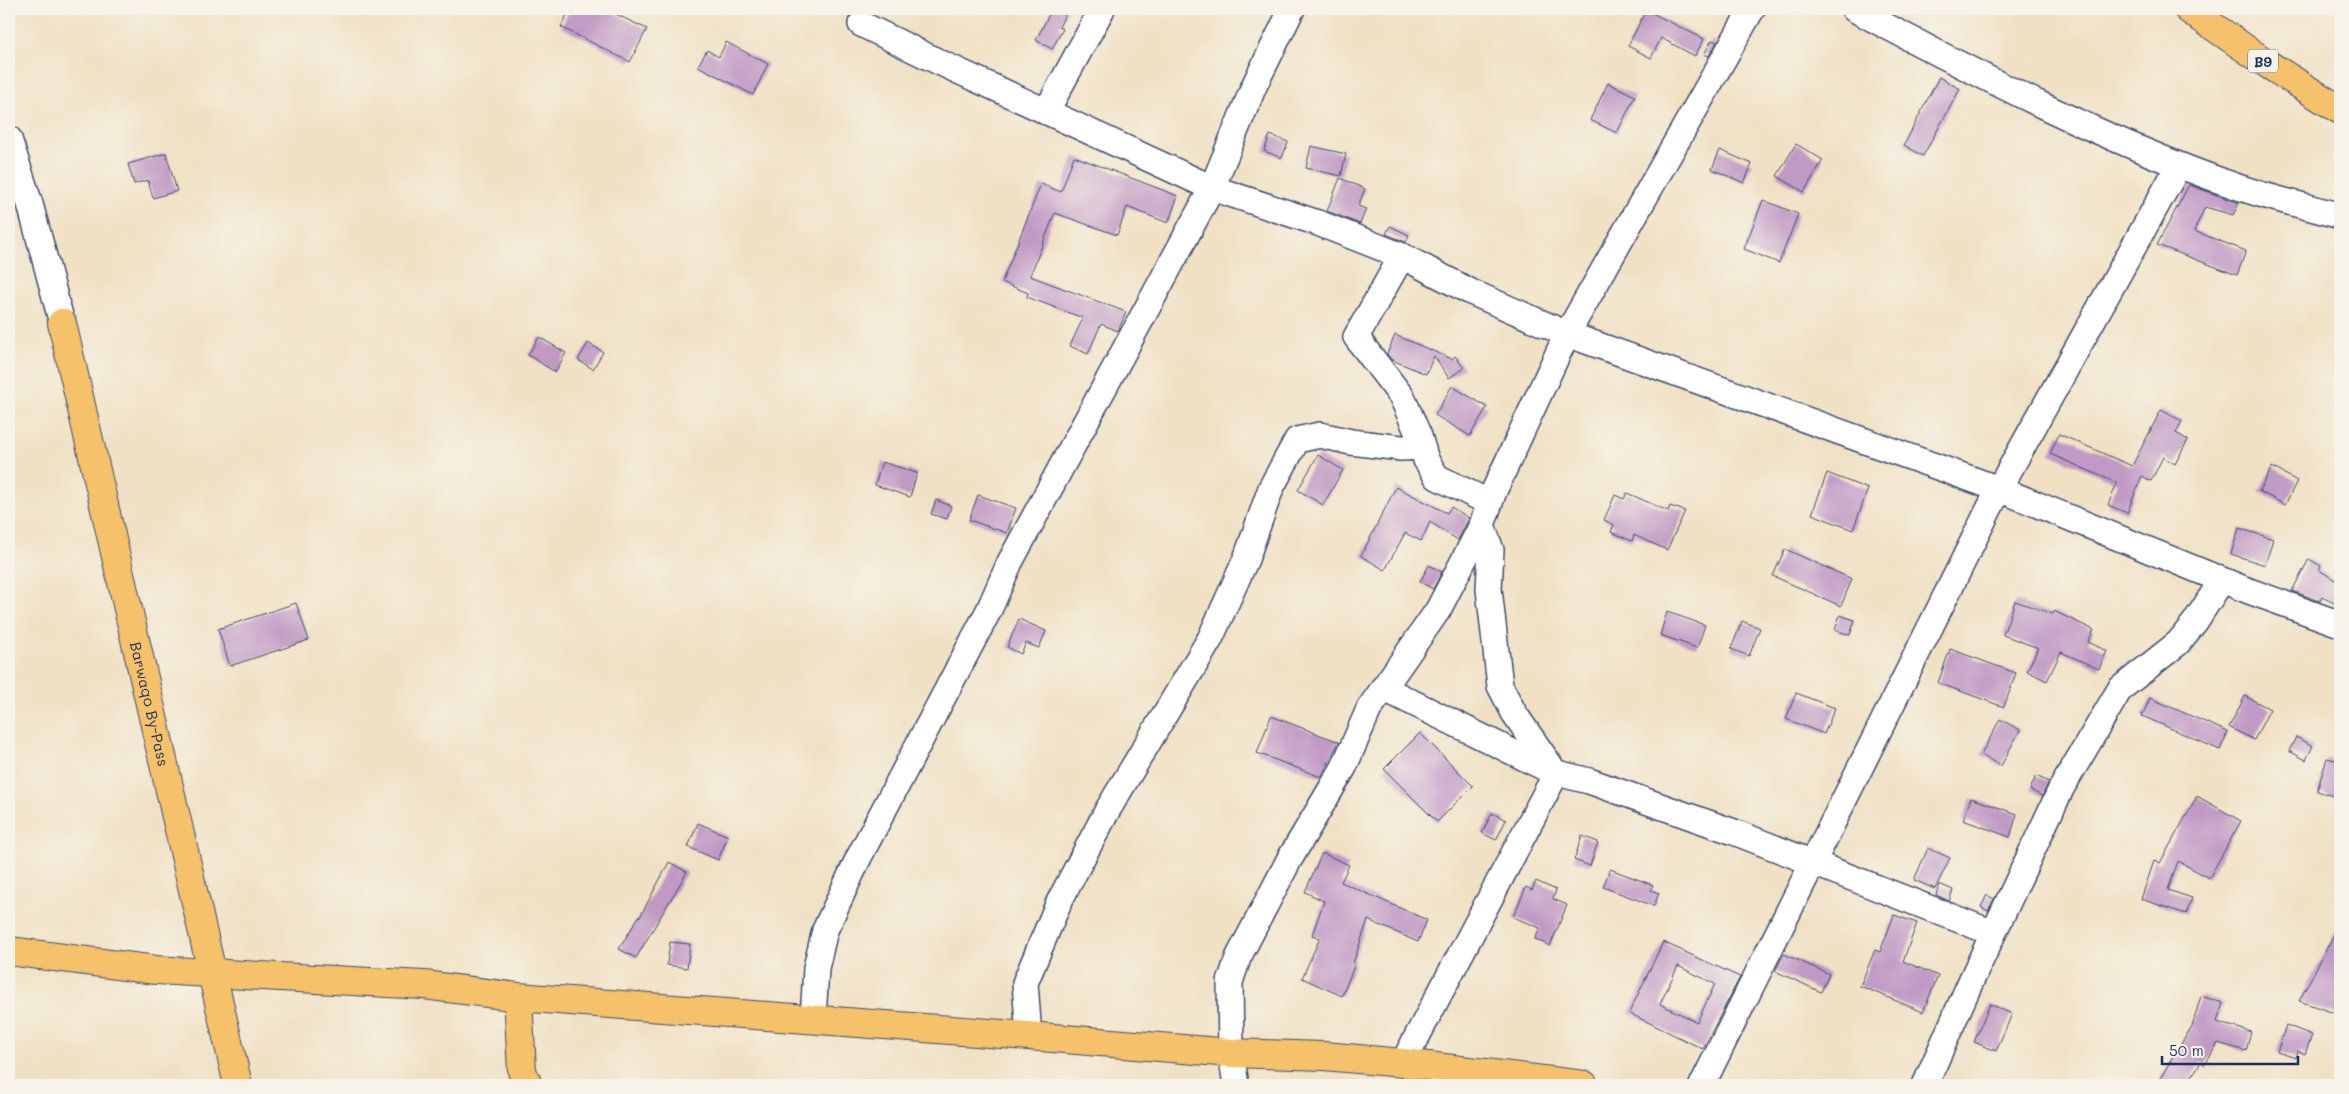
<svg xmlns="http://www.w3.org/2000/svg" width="2349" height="1094" font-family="Mali,sans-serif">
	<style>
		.building { fill: #c099c4; fill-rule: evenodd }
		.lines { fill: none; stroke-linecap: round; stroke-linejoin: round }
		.minor-casing { stroke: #3b4a6d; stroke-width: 28 }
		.major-casing { stroke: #3b4a6d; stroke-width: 30 }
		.highway-casing { stroke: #3b4a6d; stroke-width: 30 }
		.minor { stroke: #fff; stroke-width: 25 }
		.major { stroke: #f5c16b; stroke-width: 28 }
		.highway { stroke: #f5c16b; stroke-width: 28 }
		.labels { text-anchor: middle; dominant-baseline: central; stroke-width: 5; stroke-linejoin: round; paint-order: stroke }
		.shield { fill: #f7f3e8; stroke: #5d6a87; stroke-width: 1 }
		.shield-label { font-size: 14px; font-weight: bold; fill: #1b2f5e }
		.street-label { font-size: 15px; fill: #1b2f5e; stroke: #f7f3e8 }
	</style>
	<rect width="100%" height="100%" fill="#f7f3e8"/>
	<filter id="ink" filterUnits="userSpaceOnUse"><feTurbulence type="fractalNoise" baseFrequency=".02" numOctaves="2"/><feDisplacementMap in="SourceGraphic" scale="10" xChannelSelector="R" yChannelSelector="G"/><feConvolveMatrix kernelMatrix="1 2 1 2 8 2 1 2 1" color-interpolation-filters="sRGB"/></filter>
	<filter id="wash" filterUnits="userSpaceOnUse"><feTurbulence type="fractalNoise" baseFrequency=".0096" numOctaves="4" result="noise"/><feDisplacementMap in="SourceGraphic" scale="20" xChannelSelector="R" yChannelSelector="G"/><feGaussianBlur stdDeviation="1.12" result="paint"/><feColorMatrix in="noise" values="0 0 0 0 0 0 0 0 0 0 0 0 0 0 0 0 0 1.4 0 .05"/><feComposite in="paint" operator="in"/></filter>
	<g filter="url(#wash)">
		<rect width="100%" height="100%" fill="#f0e1c4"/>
		<g id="blocks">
			<!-- building -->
			<path class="building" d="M570 9H605L647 29 630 62 561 27Z
				M1052 9H1068L1059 27 1063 29 1052 49 1036 40Z
				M1646 10 1704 39 1695 56 1661 38 1651 58 1628 46Z
				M1712 40 1717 42 1709 56 1704 54Z
				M726 42 768 64 753 95 698 66 707 50 719 57Z
				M1939 77 1960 89 1923 156 1904 145Z
				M1608 83 1635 96 1617 133 1590 120Z
				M1270 135 1288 142 1282 158 1264 151Z
				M1796 144 1823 160 1804 192 1777 176Z
				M1311 146 1346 154 1341 176 1306 168Z
				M1720 150 1752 164 1744 183 1712 169Z
				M166 153 177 191 153 198 148 180 134 184 128 164Z
				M1074 156 1178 196 1168 223 1127 207 1117 235 1055 213 1030 276 1126 312 1118 331 1101 324 1088 354 1070 346 1083 318 1027 297 1028 293 1002 282 1041 184 1061 192Z
				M1340 178 1365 189 1358 206 1366 209 1360 224 1327 211Z
				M2189 185 2239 203 2233 215 2205 207 2194 231 2246 251 2237 275 2157 245Z
				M1763 200 1798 214 1779 263 1744 249Z
				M1390 226 1409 235 1406 242 1386 234Z
				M1395 335 1452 359 1455 356 1464 368 1449 378 1434 356 1426 374 1392 360 1387 354Z
				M539 337 566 353 555 372 528 355Z
				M588 343 603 352 593 369 578 360Z
				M1452 386 1487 407 1470 436 1435 415Z
				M2161 410 2182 421 2176 433 2188 440 2175 464 2163 457 2151 481 2142 476 2127 513 2108 505 2117 483 2050 454 2059 434 2132 466Z
				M1318 455 1343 470 1323 505 1298 490Z
				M882 462 917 473 910 497 875 485Z
				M2272 467 2297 481 2285 505 2259 491Z
				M1827 473 1868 489 1853 530 1812 514Z
				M1396 487 1447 513 1451 507 1469 518 1458 540 1430 522 1421 541 1405 533 1385 570 1361 556Z
				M1627 493 1668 511 1670 506 1685 511 1667 550 1634 535 1632 541 1611 532 1614 525 1604 520 1615 495 1624 499Z
				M978 495 1016 508 1007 533 969 520Z
				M936 500 951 506 947 519 931 514Z
				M2239 528 2273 539 2265 565 2231 554Z
				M1785 549 1852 579 1841 606 1773 576Z
				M2309 559 2321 566 2319 570 2340 583V606L2322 597 2320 601 2292 591Z
				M1429 565 1442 572 1433 589 1420 582Z
				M2015 601 2053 614 2054 611 2094 630 2088 642 2107 651 2099 669 2061 652 2047 681 2027 671 2038 648 2003 635Z
				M296 603 309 640 230 666 218 629Z
				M1667 612 1705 625 1697 648 1660 635Z
				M1840 615 1855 620 1850 635 1835 630Z
				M1019 619 1046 631 1039 648 1026 643 1021 654 1007 647Z
				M1742 621 1760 628 1749 656 1731 649Z
				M1950 649 2016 673 2004 707 1938 683Z
				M1796 693 1835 708 1824 734 1786 719Z
				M2245 696 2270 709 2254 740 2229 727Z
				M2150 698 2228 732 2220 750 2142 716Z
				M1271 716 1339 742 1321 777 1257 753Z
				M2000 719 2020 730 2001 766 1981 755Z
				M1420 733 1473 786 1437 822 1384 769Z
				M2296 737 2313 746 2306 760 2289 751Z
				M2327 758 2340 761V798L2317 791Z
				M2036 776 2049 782 2042 796 2030 790Z
				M2197 796 2241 821 2209 878 2178 861 2168 890 2192 898 2186 914 2141 899 2154 861 2160 863Z
				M1971 798 2017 814 2010 837 1963 820Z
				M1492 813 1506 820 1496 840 1482 833Z
				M698 823 728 836 718 860 688 847Z
				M1582 836 1598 842 1590 866 1574 860Z
				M1928 848 1950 858 1935 889 1914 880Z
				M1322 853 1349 865 1341 882 1427 920 1418 942 1368 920 1353 963 1355 964 1342 996 1302 978 1320 938 1312 935 1324 901 1305 892Z
				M669 862 687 872 636 958 619 949 639 916 640 917Z
				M1610 869 1653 885 1651 890 1659 893 1654 906 1603 887Z
				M1536 881 1556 890 1553 899 1567 905 1550 946 1535 939 1540 928 1513 917 1526 887 1532 890Z
				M1939 884 1953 890 1949 901 1936 895Z
				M1987 895 1994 899 1988 911 1981 907Z
				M1894 915 1917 923 1903 961 1938 976 1923 1012 1860 986 1875 950 1880 952Z
				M2340 923V1015L2299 1001Z
				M670 942 690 944 687 968 667 965Z
				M1663 942 1740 977 1703 1049 1629 1013ZM1678 966 1715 984 1697 1022 1660 1004Z
				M1784 954 1829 974 1821 992 1775 971Z
				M2201 996 2223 1003 2217 1022 2251 1032 2246 1051 2218 1043 2205 1065 2201 1062 2186 1085H2168L2159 1080 2192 1026Z
				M1990 1004 2012 1014 1996 1051 1974 1042Z
				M2286 1025 2312 1035 2305 1054 2298 1051 2296 1058 2277 1052Z"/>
		</g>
	</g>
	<g filter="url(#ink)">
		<use href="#blocks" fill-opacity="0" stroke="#3b4a6d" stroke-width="1"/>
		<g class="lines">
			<defs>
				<path id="minor" d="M1854 9C1978 75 2105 141 2238 187 2272 199 2307 206 2340 216
					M861 24 941 63 1212 188 1318 223 1402 256 1471 292 1567 334 1752 9
					M1046 112 1102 9
					M9 139 30 204 62 323
					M1402 256 1356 337 1402 397 1419 436 1426 460 1437 477 1490 503
					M1383 688 1553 772 1589 781 1734 832 1993 933
					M813 1020 816 968 825 930 859 857 989 610 1010 562 1212 188 1254 86 1292 9
					M1029 1036 1025 983 1059 902 1107 811 1210 639 1246 559 1271 488 1297 440 1320 435 1351 442 1401 448 1422 447
					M1403 1063 1552 781 1550 765 1514 713 1500 686 1489 589 1491 550 1482 525 1494 491 1567 334 1999 489 2179 165
					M1236 1085 1231 1053 1230 982 1238 958 1289 860 1344 767 1369 709 1438 610 1482 525
					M1442 1085 1454 1069
					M1702 1085 1999 489 2249 591 2340 624
					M1925 1085 1971 981 2061 789 2120 689 2178 643 2195 622 2222 580"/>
				<path id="major" d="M9 951 156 970 424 985 518 997 1029 1036 1231 1053 1324 1056 1403 1063 1584 1085
					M518 997 522 1071 528 1085"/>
				<g id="highway">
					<path d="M2188 9 2269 65 2340 110"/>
					<path id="s1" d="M62 323 238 1085"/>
				</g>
			</defs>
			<!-- minor casing -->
			<use href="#minor" class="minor-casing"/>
			<!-- major casing -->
			<use href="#major" class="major-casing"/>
			<!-- highway casing -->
			<use href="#highway" class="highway-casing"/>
			<!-- minor -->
			<use href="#minor" class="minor"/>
			<!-- major -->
			<use href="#major" class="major"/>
			<!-- highway -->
			<use href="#highway" class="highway"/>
		</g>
	</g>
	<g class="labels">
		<!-- shield labels -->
		<rect class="shield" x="2248" y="49.5" width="30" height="23" rx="4"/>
		<g class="shield-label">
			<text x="2263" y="61">B9</text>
		</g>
		<!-- street labels -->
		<g class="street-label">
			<text stroke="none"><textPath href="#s1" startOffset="391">Barwaqo By-Pass</textPath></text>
		</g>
	</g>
	<!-- margin -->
	<rect width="2349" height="1094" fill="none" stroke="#f7f3e8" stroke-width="30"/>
	<!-- scale -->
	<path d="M2162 1056v8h136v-8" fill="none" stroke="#1b2f5e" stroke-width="2.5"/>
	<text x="2169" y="1056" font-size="15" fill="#1b2f5e" stroke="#f7f3e8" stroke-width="4" paint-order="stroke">50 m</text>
</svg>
